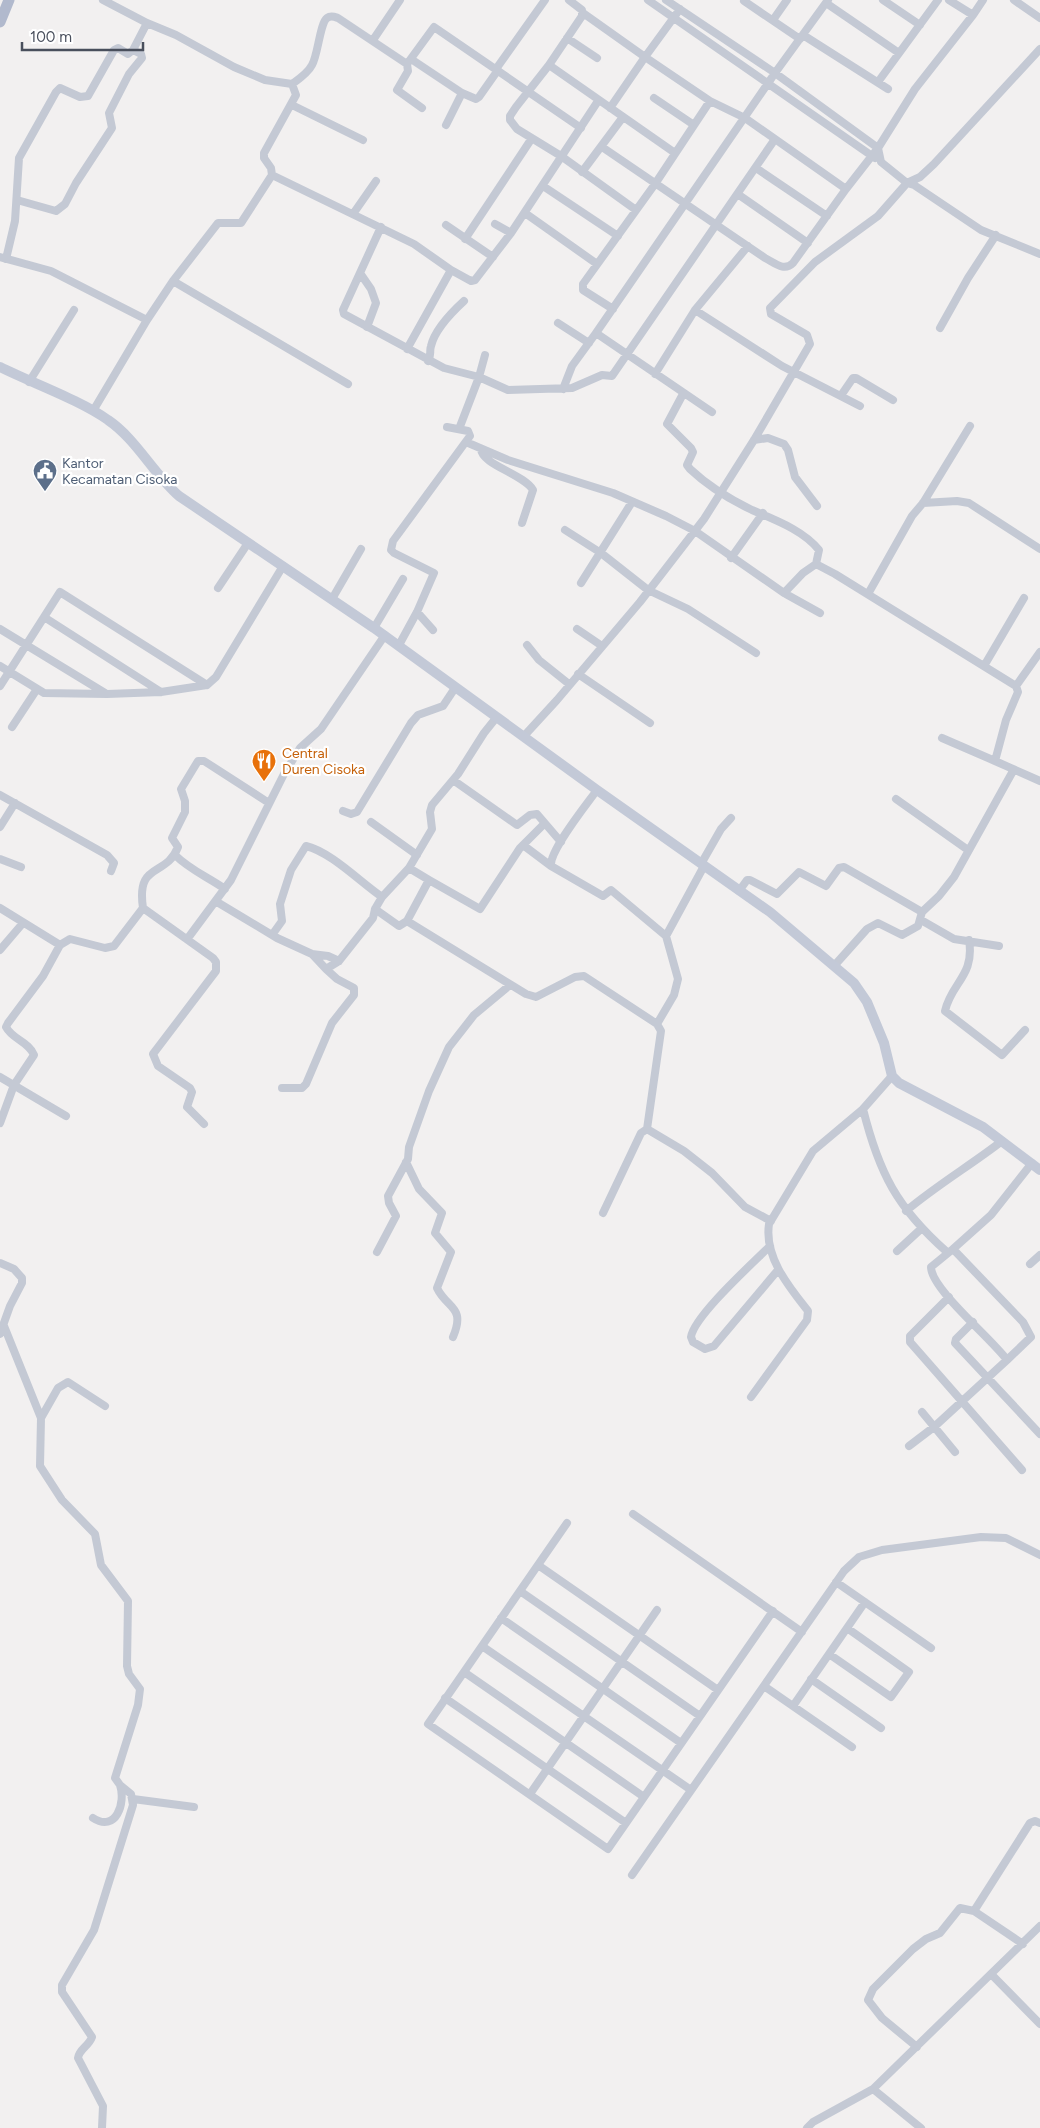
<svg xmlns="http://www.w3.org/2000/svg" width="1040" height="2128" font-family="Figtree,sans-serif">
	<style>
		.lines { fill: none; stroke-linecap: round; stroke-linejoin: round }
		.street { stroke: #c4c9d4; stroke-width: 8 }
		.secondary { stroke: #c3c9d7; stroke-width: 10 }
		.primary { stroke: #b1b9cd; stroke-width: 11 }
		.labels { text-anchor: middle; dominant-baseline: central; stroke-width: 4.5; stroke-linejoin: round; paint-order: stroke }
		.service-label { font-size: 14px; fill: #4e5e75; stroke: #fff; text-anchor: start }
		.food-label { font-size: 14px; fill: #c56008; stroke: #fff; text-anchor: start }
	</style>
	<rect width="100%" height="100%" fill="#f2f0f0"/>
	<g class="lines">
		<!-- street -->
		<path class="street" d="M103 0 147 23 176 35 234 67 265 80 292 84 296 95 264 153V158L271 168 272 175
			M569 0 582 10V16L549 65 516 107 510 116V120L517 129 561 156 636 210
			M648 0 875 158
			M883 0 920 25
			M949 0 973 15 983 0
			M1014 0 1040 18
			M744 1 800 39
			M826 3 899 53
			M680 9 645 57 710 101 745 118 846 189 878 148 915 89 973 15
			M583 13 645 57 610 108
			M773 20 787 0
			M803 35 888 89
			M567 38 597 58
			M373 40 400 0
			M411 59 462 93 476 99 479 97 498 70
			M407 64 408 71 397 90 422 108
			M549 65 675 153
			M496 69 545 0
			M878 82 938 0
			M292 84C299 79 308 73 312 65 318 55 320 23 327 18 331 15 335 17 338 18L407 64 434 27 581 128
			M654 98 694 125
			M292 105 363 140
			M446 125 462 93
			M602 147 765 258C775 263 784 272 793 263L846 189
			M756 168 827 216
			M582 172 623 117
			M907 183 920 177 934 164 1040 49
			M907 183 914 185 981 230 1040 254
			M543 186 618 236
			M739 195 808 243
			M17 200 56 211 65 204 76 183 112 128 109 113 129 74 142 58 141 54 133 50
			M525 213 597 264
			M353 214 376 181
			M495 224 511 233
			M446 225 493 257
			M381 227 343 310 344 314 444 368 479 377 508 390 572 388 602 375 612 376 775 139
			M465 239 532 138
			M0 257 51 271 147 320
			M6 259 15 221 19 158 56 92 60 88 80 97 88 96 114 50 118 48 128 54 133 50 147 23
			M360 273 371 289 376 303 367 327
			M173 281 348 384
			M613 309 583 290V284L655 184 710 101
			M695 310 782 366 860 406
			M558 323 589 343
			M940 328 968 278 996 235
			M407 349 451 270
			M428 361C432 354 429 352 431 346 435 329 452 312 464 301
			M655 374 695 310 748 246
			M29 382 74 310
			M563 389 572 366 596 333
			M683 394 667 424 691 448 693 452 687 465 690 469C707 485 731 500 752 510 775 520 803 530 819 550L816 564
			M842 394 853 378H856L893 400
			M93 411 147 320 173 281 218 223H241L272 175 414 244 451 270 471 281 475 280 511 233 598 101
			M712 412 596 333 775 73 828 0
			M459 429 479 377 485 355
			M754 440 768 438 784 444 788 450 795 477 817 506
			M466 442 508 460 613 493 666 516 695 531 784 593 803 573 816 564 835 574 1016 686 1018 692 1006 720 995 761 1040 781
			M481 449C482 465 524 474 533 490L522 523
			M923 503 957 501 969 503 1040 549
			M565 530 601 553 648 590 688 609 756 653
			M731 558 763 513
			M581 583 632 502
			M218 588 248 543
			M784 593 820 613
			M868 594 912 516 923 503 970 426
			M332 599 361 549
			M417 612 433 630
			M44 617 161 692
			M374 628 403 579
			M0 629 105 693
			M577 629 602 646
			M399 645 417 612 434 573 394 553 391 550 393 541 470 436 468 431 447 427
			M527 645 539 660 569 684
			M0 666 44 693 107 694 161 692 207 685 216 677 283 566
			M984 666 1024 598
			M578 674 650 723
			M0 686 60 592 207 685
			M1016 686 1040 652
			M12 727 37 689
			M524 736 557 700 640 602 704 519 754 440 810 344 807 335 771 314 770 308 815 262 878 216 907 183 881 162 878 148 775 73 666 0
			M942 738 995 761
			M453 780 517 825 530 815 537 814 561 842
			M597 790C587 804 549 851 551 866L603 896 611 890 666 936
			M0 795 107 855 114 863 111 871
			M896 799 968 850
			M343 811 351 814 357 812 411 723 418 715 443 706 455 688
			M371 822 417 855
			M0 827 15 803
			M523 845 551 866
			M175 855C190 870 208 877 225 889
			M0 859 21 867
			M701 864 721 829 731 818
			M409 868 432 829 430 812 432 805 458 774 484 733 496 718
			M739 891 747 880H750L777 894 799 872 826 886 839 868 844 867 922 912
			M217 902 277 938 312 954 326 969
			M0 908 60 945 43 976 8 1023 6 1027C12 1039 29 1042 34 1055L14 1085 0 1123
			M143 908C136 861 166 878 178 847L172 838 185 812V801L181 789 198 761H204L269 803
			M375 909 382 897 409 868 429 880
			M921 920 954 939 999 946
			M407 921 429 880 480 909 520 848 544 824
			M272 935 282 921 280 904 291 870 306 846C331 852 360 882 382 897
			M188 938 231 880 284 774 300 748 321 729 385 635
			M969 940C975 976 951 983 945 1011L1002 1055 1025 1030
			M60 945 70 939 105 948 114 946 143 908 213 958 216 962V971L153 1054 158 1066 190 1088 192 1092 187 1107 204 1124
			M0 950 23 923
			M312 954 328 956 339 961
			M834 966 867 929 878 923 902 935 918 926 922 912 939 896 954 877 1013 771
			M657 1024 674 995 678 979 666 936 704 866
			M892 1076 863 1109C879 1173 897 1208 947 1252
			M0 1077 66 1116
			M282 1088H302L306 1084 332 1023 354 995V988L337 979 326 969 339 961 373 918 375 909 399 926 407 921 526 994 536 997 575 977 584 976 657 1024 661 1031 647 1129 684 1151 712 1173 745 1207 771 1221
			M406 1162 419 1189 442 1213 435 1233 451 1252 437 1288C447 1309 466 1306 453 1337
			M906 1211C937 1185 971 1165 1002 1141
			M603 1213 641 1133 647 1129
			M770 1246C754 1262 694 1316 691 1337L693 1342 705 1349 714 1346 778 1270
			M953 1249 1023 1322 1031 1337 1007 1360C992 1339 931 1289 931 1267Z
			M953 1249 991 1215 1032 1163
			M897 1251 922 1228
			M377 1252 396 1216 389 1203 388 1196 408 1159 409 1147 429 1091 449 1047 474 1015 510 985
			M0 1263 14 1269 22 1278V1283L10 1306 0 1334
			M1030 1264 1040 1255
			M949 1297 910 1336V1342L1022 1470
			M973 1322 956 1339 955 1343 1040 1434
			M4 1326 41 1418 40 1466 62 1500 95 1534 101 1565 128 1601 127 1666 129 1674 140 1689 138 1705 115 1778 120 1785 131 1794 133 1805 94 1930 62 1985V1992L92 2037C89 2046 79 2049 78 2058L103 2106 102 2128
			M751 1397 807 1320 808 1311C789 1287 764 1257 769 1224L813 1151 863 1109
			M922 1412 955 1452
			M41 1418 58 1388 68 1382 105 1406
			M909 1446 934 1427 1007 1360
			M633 1514 802 1632
			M567 1523 428 1724 608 1849 773 1611
			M538 1565 718 1690
			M836 1582 931 1648
			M520 1591 700 1716
			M501 1618 681 1743
			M482 1646 691 1790
			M829 1654 891 1697 909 1672 847 1628
			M464 1672 644 1797
			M811 1679 881 1728
			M764 1686 852 1747
			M445 1698 626 1823
			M793 1706 865 1602
			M530 1794 657 1610
			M133 1799 194 1807
			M93 1818C116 1833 126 1803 120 1785
			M632 1875 844 1571 859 1557 882 1550 981 1537 1006 1538 1040 1555
			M974 1911 1030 1823 1035 1821 1040 1823
			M991 1974 1040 2024
			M917 2047 882 2018 868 2000 873 1989 913 1949 926 1939 940 1933 960 1908 974 1911 1023 1944
			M873 2089 921 2128
			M807 2128 813 2122 873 2089 1040 1926"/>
		<!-- secondary -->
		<path class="secondary" d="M0 367C32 383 80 400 108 420 136 439 153 473 179 496L374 628 597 790 770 912 854 983 867 1002 884 1043 892 1076 899 1083 983 1127 1040 1170"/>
		<!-- primary -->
		<path class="primary" d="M0 22 9 0"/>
	</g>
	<!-- icons -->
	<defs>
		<symbol id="civic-pin" viewBox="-11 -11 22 30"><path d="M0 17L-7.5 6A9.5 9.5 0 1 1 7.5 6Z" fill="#5c6f8a" stroke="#fff"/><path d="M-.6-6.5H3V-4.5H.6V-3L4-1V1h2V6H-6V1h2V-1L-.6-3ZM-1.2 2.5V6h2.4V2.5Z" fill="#fff"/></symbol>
		<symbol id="restaurant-pin" viewBox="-11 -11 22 30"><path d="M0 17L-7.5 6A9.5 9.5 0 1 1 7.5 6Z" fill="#e8710a" stroke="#fff"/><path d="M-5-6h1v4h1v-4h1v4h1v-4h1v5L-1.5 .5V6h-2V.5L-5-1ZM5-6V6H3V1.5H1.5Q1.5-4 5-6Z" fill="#fff"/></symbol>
	</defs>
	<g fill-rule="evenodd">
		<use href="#civic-pin" x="31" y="457" width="28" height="38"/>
		<use href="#restaurant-pin" x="250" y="747" width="28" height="38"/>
	</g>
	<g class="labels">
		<!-- service labels -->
		<g class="service-label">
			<text x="62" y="463">Kantor<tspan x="62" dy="16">Kecamatan Cisoka</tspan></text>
		</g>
		<!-- food labels -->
		<g class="food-label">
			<text x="282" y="753">Central<tspan x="282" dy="16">Duren Cisoka</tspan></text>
		</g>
	</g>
	<!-- scale -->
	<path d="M22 42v8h121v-8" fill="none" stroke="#494f5c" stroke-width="2.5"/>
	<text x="30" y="42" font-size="15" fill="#494f5c" stroke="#ffffff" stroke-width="4" paint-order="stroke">100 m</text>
</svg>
